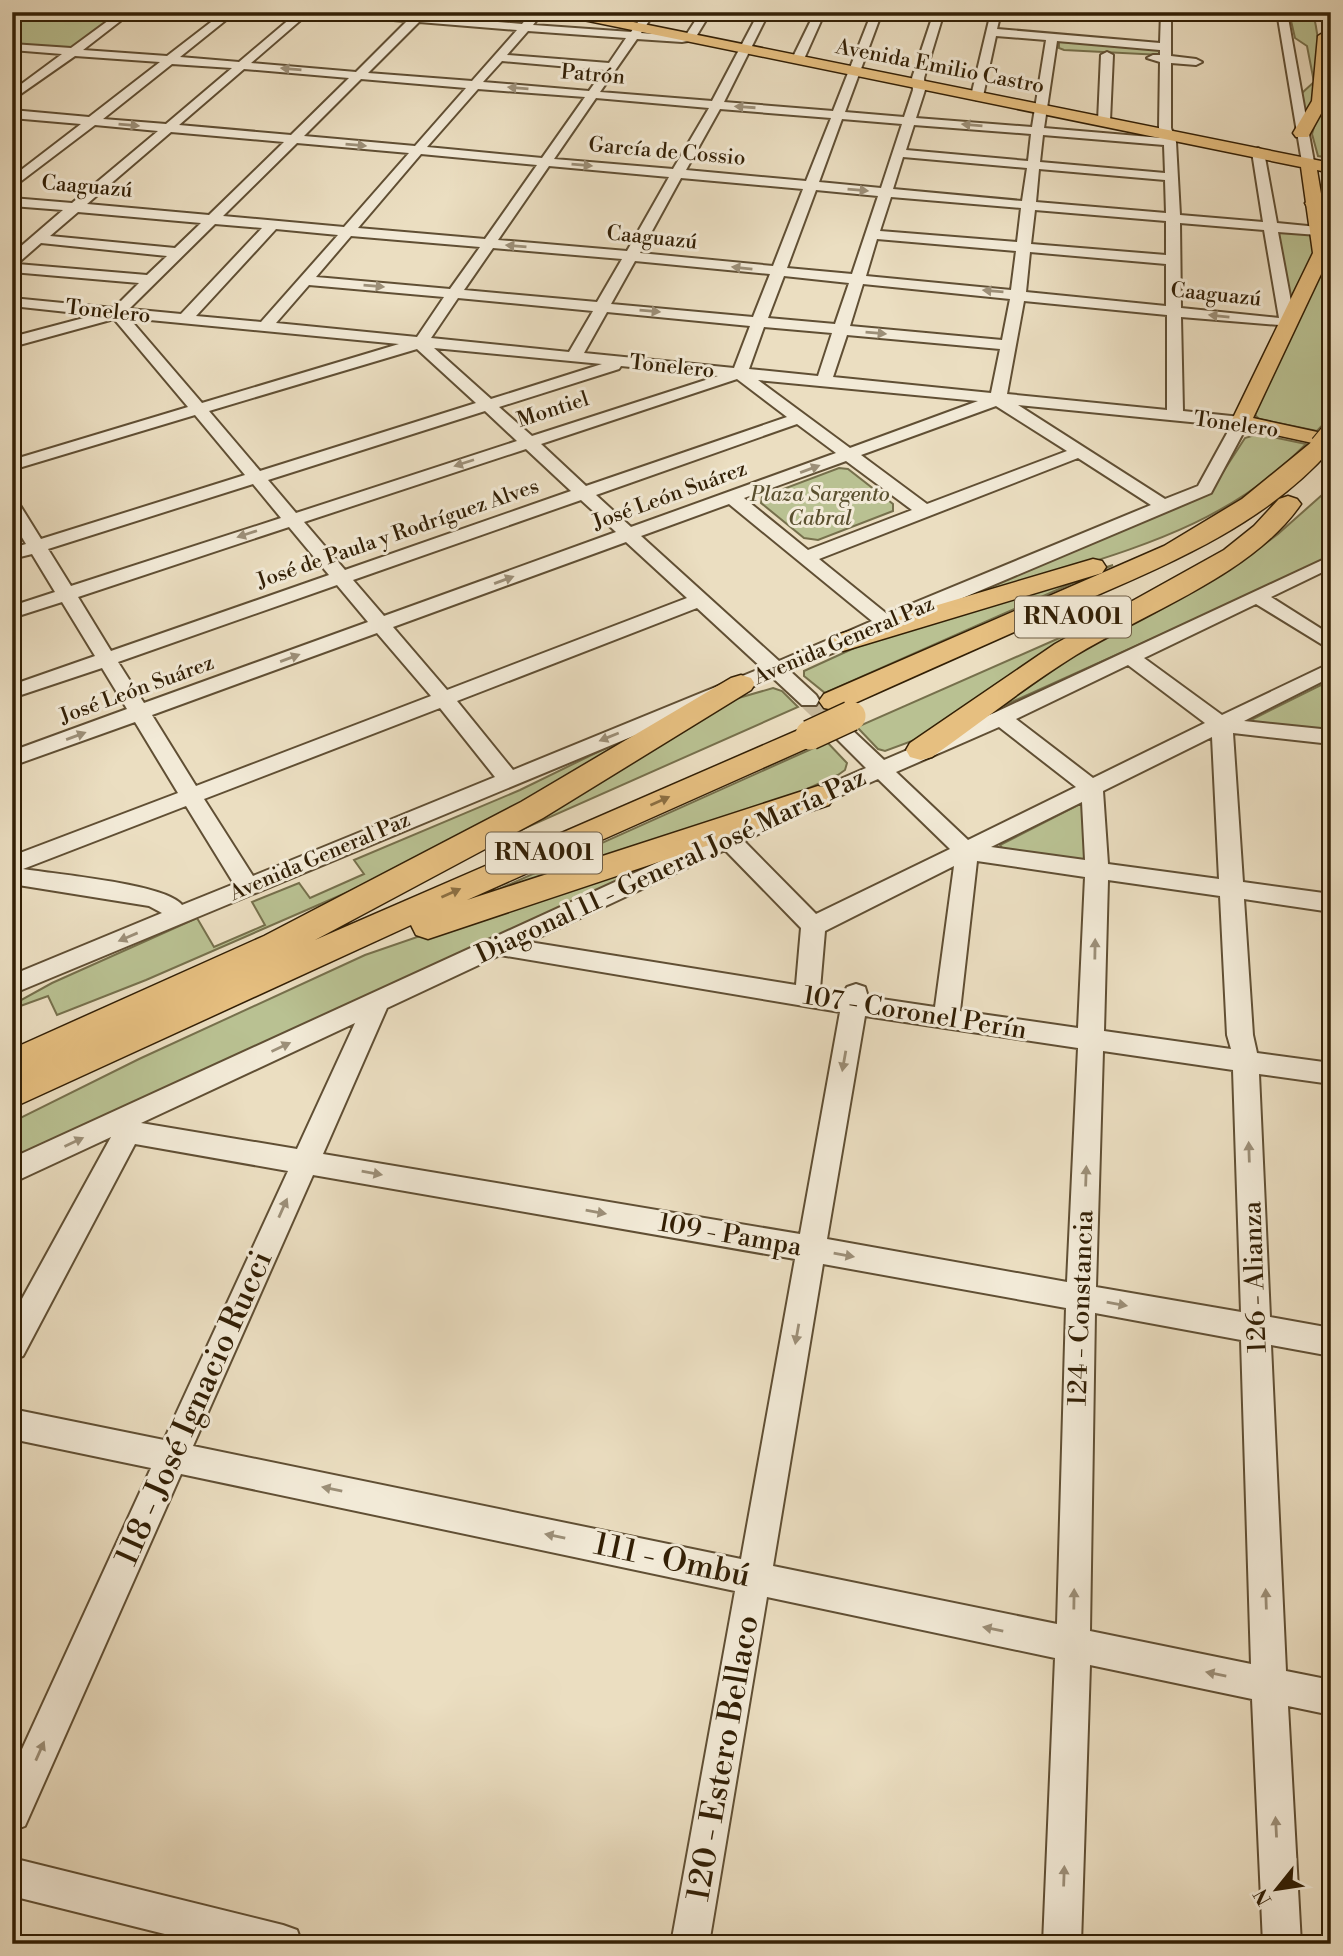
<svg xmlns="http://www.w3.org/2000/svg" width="1343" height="1956" font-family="'Libre Bodoni',serif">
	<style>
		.green { fill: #b9c192; stroke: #76704c; stroke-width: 2 }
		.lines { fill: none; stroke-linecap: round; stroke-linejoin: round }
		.minor-tunnel { stroke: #c6b89b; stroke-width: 20; stroke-dasharray: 20 10; stroke-linecap: butt }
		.minor-casing { stroke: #604f34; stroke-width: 4 }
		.major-casing { stroke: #321f05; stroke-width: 3 }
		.highway-casing { stroke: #321f05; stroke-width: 3 }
		.minor { fill: #f2ead7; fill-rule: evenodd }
		.major { fill: #e6bf80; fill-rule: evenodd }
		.highway { fill: #e6bf80; fill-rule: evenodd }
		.highway-bridge-far1-casing { stroke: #321f05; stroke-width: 24; stroke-linecap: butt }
		.highway-bridge-casing { stroke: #321f05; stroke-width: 32; stroke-linecap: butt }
		.highway-bridge-far1 { stroke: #e6bf80; stroke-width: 22 }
		.highway-bridge { stroke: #e6bf80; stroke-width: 29 }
		.oneway { fill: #9c8f78 }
		.oneway2 { fill: #8c6f42 }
		.labels { text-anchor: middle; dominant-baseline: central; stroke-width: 6; stroke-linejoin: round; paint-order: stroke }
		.far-street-label { font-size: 21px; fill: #321f05; stroke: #f2ead7 }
		.far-park-label { font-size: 21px; font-style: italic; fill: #5a502f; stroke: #f2ead7 }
		.shield { fill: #f2ead7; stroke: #6c5c44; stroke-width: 2 }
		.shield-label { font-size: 24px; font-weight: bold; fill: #321f05 }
		.street-label { font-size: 26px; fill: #321f05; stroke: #f2ead7 }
		.near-street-label { font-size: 32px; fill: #321f05; stroke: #f2ead7 }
	</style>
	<rect width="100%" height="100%" fill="#ebdec1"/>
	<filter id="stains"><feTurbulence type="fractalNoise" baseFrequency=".00286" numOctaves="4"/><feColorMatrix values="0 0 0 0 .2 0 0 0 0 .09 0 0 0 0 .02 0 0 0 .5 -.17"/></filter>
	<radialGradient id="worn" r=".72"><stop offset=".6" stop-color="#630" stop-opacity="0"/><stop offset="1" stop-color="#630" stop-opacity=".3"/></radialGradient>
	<!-- green -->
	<path class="green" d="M33 12H121L73 48 12 45V26Z
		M1289 12H1313C1322 52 1324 81 1305 117L1302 93 1314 82 1307 46 1295 38Z
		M1059 41 1161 49V55L1064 50 1059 48Z
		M1327 81 1331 87V158L1318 156 1312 134Z
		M1275 231 1311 233 1315 251 1286 307Z
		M1325 239 1331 247V416L1317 431 1259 419 1255 415Z
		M1258 434 1306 444C1238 515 1154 543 1063 571 1017 585 970 599 924 614L1210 492 1245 438Z
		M839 468 848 469 893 504V511L818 540 804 538 761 503 762 497Z
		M1331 487V558L1005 705 1003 702 1108 630 1250 555 1278 534Z
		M1113 565 825 693 804 676V671L863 644Z
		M1107 617 931 734 885 751 878 749 857 727Z
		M1331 680V733L1247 723 1249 721Z
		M773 688 782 691 798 707 489 844 735 699Z
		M655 724 560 784 371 882 146 980 57 1015 48 996 12 1009V1005L52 983 197 918 214 947 265 925 252 902 299 883 310 898 364 874 354 860 520 790Z
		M827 742 847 763 845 770 838 775 767 807 459 907Z
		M1080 804 1085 806V862L1003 849 1000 845Z
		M711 840 12 1158V1122L139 1059 365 955 565 886Z"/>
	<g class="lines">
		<!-- minor-tunnel -->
		<path class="minor-tunnel" d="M809 700 843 733"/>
		<defs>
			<path id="minor" d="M18 12H31L12 24V16Z
				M120 12H132L83 50 167 56 224 12H236L180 57 239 62 298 12H310L251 63 356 72 407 21 324 15 319 12 413 16 417 12H428L425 16 522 24 532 12H543L533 25 631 32 645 12H655L641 33 682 36 686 35 701 12H711L694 40 682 42 637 39 600 92 712 101 759 12H769L724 102 833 111 872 12H882L845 112 904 117 913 90 912 78 934 12H944L924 78 925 90 916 118 1032 127 1046 40 996 36 983 96 977 100 971 96 991 12H1001L997 29 1160 43 1161 12H1171V56L1196 59 1202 62 1196 65 1171 63V128L1176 142 1180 215 1263 222 1252 152 1258 148 1264 152 1277 223 1318 227 1325 231 1318 235 1278 232 1295 323 1292 326 1181 317 1183 411 1241 417 1249 422 1211 493 790 671 816 695 819 700 816 705H802L773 678 12 994V975L162 913 149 906 12 884V856L178 793 135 722 12 766V751L127 709 102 668 12 698V685L95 656 62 602 12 618V606L55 592 32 554 12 559V548L26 544 12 521V501L18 502 41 539 245 475 195 415 12 470V460L188 407 114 319 12 347V337L95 315 12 306V298L114 308 139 283 12 272V254L63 210 12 206V198L72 203 158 131 95 125 12 188V177L81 124 12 118V110L89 117 160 62 75 56 12 100V91L62 54 12 50V44L71 48ZM419 22 517 30 472 81 368 73ZM528 31 626 38 609 63 507 55ZM1057 41 1160 50V55H1153L1147 58 1160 62 1159 128 1162 138 1044 128ZM502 61 604 70 589 91 483 82ZM172 64 232 68 166 124 103 119ZM244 69 349 78 291 135 179 125ZM361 79 466 88 415 146 304 136ZM478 89 585 97 542 158 427 147ZM596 98 709 108 673 169 554 159ZM720 109 831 118 806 181 686 170ZM842 119 902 124 881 188 819 182ZM914 125 1031 134 1028 161 906 150ZM171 132 284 142 209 215 87 204ZM1043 135 1164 145 1165 173 1040 162ZM297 143 409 153 344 227 223 216ZM421 154 537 165 485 239 358 228ZM903 157 1027 168 1022 201 893 189ZM549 166 669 177 627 251 498 240ZM1039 169 1165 180 1166 213 1036 202ZM681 178 803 189 773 266 640 253ZM816 190 878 196 852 274 787 268ZM891 197 1021 208 1017 242 880 231ZM1035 210 1166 221V255L1031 244ZM78 212 201 223 175 248 50 236ZM1180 223 1264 230 1279 318 1181 308ZM215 224 262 228 181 314 129 309ZM276 229 338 235 261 322 196 316ZM351 236 480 247 450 289 316 277ZM877 239 1016 251 1011 290 866 276ZM41 243 167 256 147 275 17 264ZM493 248 622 259 597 302 464 290ZM1030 252 1166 264V306L1026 292ZM635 261 770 274 753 317 611 304ZM784 276 849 283 835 324 768 318ZM863 284 1010 299 1002 340 850 326ZM309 285 444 297 417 337 276 323ZM458 298 593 311 569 352 431 338ZM1024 301 1167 315V410L1007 394ZM607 312 750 326 734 368 584 353ZM129 318 399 344 202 403ZM764 327 832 333 818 376 749 369ZM847 335 1000 349 991 393 833 377ZM434 348 602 364 491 399ZM417 349 476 403 260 471 209 411ZM621 366 718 376 532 436 499 407 619 369ZM737 379 787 417 586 486 541 444ZM758 380 978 401 850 448ZM1018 405 1231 426 1198 486 1165 499ZM996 406 1067 451 927 504 861 455ZM485 411 517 441 296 513 268 480ZM797 424 836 453 631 527 596 495ZM526 449 571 491 345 570 304 522ZM1078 458 1151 505 887 614 819 559ZM846 461 912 510 808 550 744 498ZM253 484 281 518 71 586 48 549ZM581 500 616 532 384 616 353 580ZM729 504 872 621 779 661 641 536ZM289 527 329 575 111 651 78 597ZM626 542 687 598 447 690 393 627ZM337 585 368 622 144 703 118 662ZM697 608 762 668 513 770 457 701ZM377 633 431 696 196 786 152 715ZM440 708 495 777 253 876 204 799ZM186 806 234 884 182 905C167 884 54 874 23 869Z
				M815 12H825L804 59 794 61 792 59Z
				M1057 12H1105L1108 15 1103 18 1062 15Z
				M1277 12H1287L1314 162 1308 166 1302 162Z
				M1107 52 1113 55 1110 121 1104 125 1098 121 1101 55Z
				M1331 556V568L1271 597 1331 635V650L1256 604 1144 658 1222 715 1331 663V677L1244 721 1331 730V744L1233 733 1243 882 1331 894V912L1244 899 1253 1035 1257 1053 1331 1063V1084L1259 1074 1270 1317 1331 1328V1356L1271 1345 1286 1671 1331 1680V1715L1288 1706 1301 1944H1263L1252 1699 1090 1665 1081 1944H1043L1055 1658 767 1597 709 1944H671L735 1591 181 1474 25 1826 12 1831V1771L151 1468 12 1439V1409L164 1440 288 1171 135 1144 23 1356 12 1360V1317L111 1137 12 1183V1158L759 816 767 813 775 816 778 821 775 826 744 841 816 914 950 849 878 779 808 810 800 813 792 810 789 805 792 800 866 768 836 738 833 733 836 728H850L884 760 994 713ZM1128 665 1205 723 1093 778 1016 719ZM999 727 1076 787 968 840 896 772ZM1212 737 1219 879 1108 864 1103 791ZM1082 802 1085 860 991 847ZM725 850 801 928 796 985 529 942ZM977 861 1085 877 1078 1028 960 1011ZM954 866 935 1007 868 997 865 987 856 984 847 987 844 993 820 989 825 931ZM1108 880 1220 896 1227 1035 1231 1049 1104 1031ZM500 955 840 1012 800 1234 323 1154 387 1008ZM865 1016 1078 1048 1067 1282 827 1239ZM355 1023 297 1149 141 1123ZM1103 1051 1233 1070 1241 1312 1096 1287ZM313 1175 795 1259 741 1559 193 1446ZM823 1264 1066 1308 1057 1624 773 1566ZM1095 1313 1241 1340 1251 1664 1090 1631Z
				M12 1858 283 1925 297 1930 302 1944H205L12 1896Z"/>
			<path id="major" d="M558 12H584L1331 163V173L1317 170 1331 253 1253 418 1331 435V447L1234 426 1231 422 1313 253 1301 167 564 16Z"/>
			<path id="highway" d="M1326 31 1331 33 1328 101 1308 137H1296L1293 133 1312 101 1318 36Z
				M1314 197 1321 199 1331 216V240L1324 238 1305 203Z
				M1321 439 1329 441 1331 449C1262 528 1161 567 1068 608 994 641 919 674 844 708L834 710 824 708 819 701 824 694 1164 546 1242 499 1313 441Z
				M1288 496 1297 499 1301 504C1253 574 1147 612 1076 655 1026 686 980 723 932 757L921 760 910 757 906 750 910 743 1055 644 1224 550 1254 526 1279 499Z
				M1093 559 1102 561 1106 567 1102 573 843 651 833 648 829 642 833 636Z
				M741 675 751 678 755 684 751 690 543 818 315 940 810 725 821 728 825 735 821 742 467 900 818 786 829 789 834 797 829 805 428 939 416 935 411 925 12 1108V1049L264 936 521 802 731 678Z"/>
		</defs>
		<!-- minor casing -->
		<use href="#minor" class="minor-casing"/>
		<!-- major casing -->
		<use href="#major" class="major-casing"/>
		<!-- highway casing -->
		<use href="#highway" class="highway-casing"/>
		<!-- minor -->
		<use href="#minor" class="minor"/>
		<!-- major -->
		<use href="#major" class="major"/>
		<!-- highway -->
		<use href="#highway" class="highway"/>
		<defs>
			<path id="highway-bridge-far1" d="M1321 446 1331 434"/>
			<path id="highway-bridge" d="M810 735 851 716"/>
		</defs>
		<!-- highway-bridge-far1 casing -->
		<use href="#highway-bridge-far1" class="highway-bridge-far1-casing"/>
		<!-- highway-bridge casing -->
		<use href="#highway-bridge" class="highway-bridge-casing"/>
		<!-- highway-bridge-far1 -->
		<use href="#highway-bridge-far1" class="highway-bridge-far1"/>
		<!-- highway-bridge -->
		<use href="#highway-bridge" class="highway-bridge"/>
	</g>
	<!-- one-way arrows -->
	<defs><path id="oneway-solid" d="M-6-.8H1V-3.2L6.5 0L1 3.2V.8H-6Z" transform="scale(1.75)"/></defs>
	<g class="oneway">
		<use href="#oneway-solid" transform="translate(291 69) rotate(-175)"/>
		<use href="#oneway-solid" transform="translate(518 88) rotate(-175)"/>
		<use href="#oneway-solid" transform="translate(745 107) rotate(-176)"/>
		<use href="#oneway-solid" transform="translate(129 125) rotate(5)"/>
		<use href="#oneway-solid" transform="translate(972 125) rotate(-175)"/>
		<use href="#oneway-solid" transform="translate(356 145) rotate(5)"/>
		<use href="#oneway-solid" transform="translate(582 165) rotate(5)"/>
		<use href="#oneway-solid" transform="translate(858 190) rotate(5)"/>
		<use href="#oneway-solid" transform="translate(516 246) rotate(-175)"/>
		<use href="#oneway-solid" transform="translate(742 268) rotate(-174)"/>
		<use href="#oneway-solid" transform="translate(374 286) rotate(5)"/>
		<use href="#oneway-solid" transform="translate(993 291) rotate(-175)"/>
		<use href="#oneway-solid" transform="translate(650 311) rotate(5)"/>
		<use href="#oneway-solid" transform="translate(1219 316) rotate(-174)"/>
		<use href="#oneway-solid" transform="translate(876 333) rotate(5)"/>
		<use href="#oneway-solid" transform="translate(464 463) rotate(162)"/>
		<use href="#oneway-solid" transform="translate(810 469) rotate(-20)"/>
		<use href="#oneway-solid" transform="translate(247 534) rotate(162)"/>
		<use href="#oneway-solid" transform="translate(504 580) rotate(-20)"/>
		<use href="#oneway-solid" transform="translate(290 658) rotate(-20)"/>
		<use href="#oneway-solid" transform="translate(76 736) rotate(-20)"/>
		<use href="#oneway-solid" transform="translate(609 737) rotate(158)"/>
		<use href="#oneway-solid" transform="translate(128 937) rotate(157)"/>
		<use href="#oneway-solid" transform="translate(1095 949) rotate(-89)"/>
		<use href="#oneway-solid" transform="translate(281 1047) rotate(-25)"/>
		<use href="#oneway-solid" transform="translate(844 1061) rotate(100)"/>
		<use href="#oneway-solid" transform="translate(74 1142) rotate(-25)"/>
		<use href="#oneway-solid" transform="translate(1249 1152) rotate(-92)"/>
		<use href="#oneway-solid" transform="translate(372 1173) rotate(10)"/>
		<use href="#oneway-solid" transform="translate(1086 1176) rotate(-88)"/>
		<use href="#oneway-solid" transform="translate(283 1208) rotate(-66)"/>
		<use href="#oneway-solid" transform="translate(596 1212) rotate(10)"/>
		<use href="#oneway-solid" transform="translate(844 1255) rotate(10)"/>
		<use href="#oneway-solid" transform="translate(1117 1304) rotate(10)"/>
		<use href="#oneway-solid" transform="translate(797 1334) rotate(100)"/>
		<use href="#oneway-solid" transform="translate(332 1489) rotate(-168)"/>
		<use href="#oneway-solid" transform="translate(555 1536) rotate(-168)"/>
		<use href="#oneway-solid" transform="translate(1074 1599) rotate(-89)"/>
		<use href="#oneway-solid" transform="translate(1266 1599) rotate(-92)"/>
		<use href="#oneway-solid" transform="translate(993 1629) rotate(-168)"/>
		<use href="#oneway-solid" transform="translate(1216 1674) rotate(-169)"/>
		<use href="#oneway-solid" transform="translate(40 1751) rotate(-66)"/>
		<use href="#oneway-solid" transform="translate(1276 1827) rotate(-93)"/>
		<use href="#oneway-solid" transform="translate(1064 1876) rotate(-88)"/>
	</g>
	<g class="oneway2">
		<use href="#oneway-solid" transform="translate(660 801) rotate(-24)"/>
		<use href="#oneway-solid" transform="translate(451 893) rotate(-24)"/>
	</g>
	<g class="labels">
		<!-- far-street labels -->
		<g class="far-street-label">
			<text transform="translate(940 67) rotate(11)">Avenida Emilio Castro</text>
			<text transform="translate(593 75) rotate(5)">Patrón</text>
			<text transform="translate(667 152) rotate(5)">García de Cossio</text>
			<text transform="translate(87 187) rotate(5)">Caaguazú</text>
			<text transform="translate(652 238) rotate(6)">Caaguazú</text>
			<text transform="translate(1216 295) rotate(6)">Caaguazú</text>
			<text transform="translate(108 312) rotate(6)">Tonelero</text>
			<text transform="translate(672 367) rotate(6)">Tonelero</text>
			<text transform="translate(553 410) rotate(-18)">Montiel</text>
			<text transform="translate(1236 425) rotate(8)">Tonelero</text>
			<text transform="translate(670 496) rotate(-20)">José León Suárez</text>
			<text transform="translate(398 534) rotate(-19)">José de Paula y Rodríguez Alves</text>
			<text transform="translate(844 641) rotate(-23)">Avenida General Paz</text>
			<text transform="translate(137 690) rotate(-20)">José León Suárez</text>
			<text transform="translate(320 857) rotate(-23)">Avenida General Paz</text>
		</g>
		<!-- far-park labels -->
		<g class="far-park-label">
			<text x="820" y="495">Plaza Sargento<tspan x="820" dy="24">Cabral</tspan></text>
		</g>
		<!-- shield labels -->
		<g class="shield">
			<rect x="1015" y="596.5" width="116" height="41" rx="5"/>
			<rect x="486" y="832.5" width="116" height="41" rx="5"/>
		</g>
		<g class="shield-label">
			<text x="1073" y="617">RNA001</text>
			<text x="544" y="853">RNA001</text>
		</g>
		<!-- street labels -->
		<g class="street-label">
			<text transform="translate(671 866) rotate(-25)">Diagonal 11 - General José María Paz</text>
			<text transform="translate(915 1013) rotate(9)">107 - Coronel Perín</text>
			<text transform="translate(730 1235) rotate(10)">109 - Pampa</text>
			<text transform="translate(1255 1277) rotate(-92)">126 - Alianza</text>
			<text transform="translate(1081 1308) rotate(-88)">124 - Constancia</text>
		</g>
		<!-- near-street labels -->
		<g class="near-street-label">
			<text transform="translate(194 1408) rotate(-66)">118 - José Ignacio Rucci</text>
			<text transform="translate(672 1560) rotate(12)">111 - Ombú</text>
			<text transform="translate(723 1758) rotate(-80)">120 - Estero Bellaco</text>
		</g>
	</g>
	<!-- margin -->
	<rect width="1343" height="1956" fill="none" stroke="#ebdec1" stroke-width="42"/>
	<rect x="14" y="14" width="1315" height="1928" fill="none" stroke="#321f05" stroke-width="3.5"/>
	<rect x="21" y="21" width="1301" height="1914" fill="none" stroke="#321f05" stroke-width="2"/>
	<!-- north arrow -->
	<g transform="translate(1277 1889) rotate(240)" stroke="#f2ead7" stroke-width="5" paint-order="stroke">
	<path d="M0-5L12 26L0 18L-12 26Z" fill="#321f05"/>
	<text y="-10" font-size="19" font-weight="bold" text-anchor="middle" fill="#321f05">N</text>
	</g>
	<rect width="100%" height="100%" filter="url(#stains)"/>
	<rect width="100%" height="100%" fill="url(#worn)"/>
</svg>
